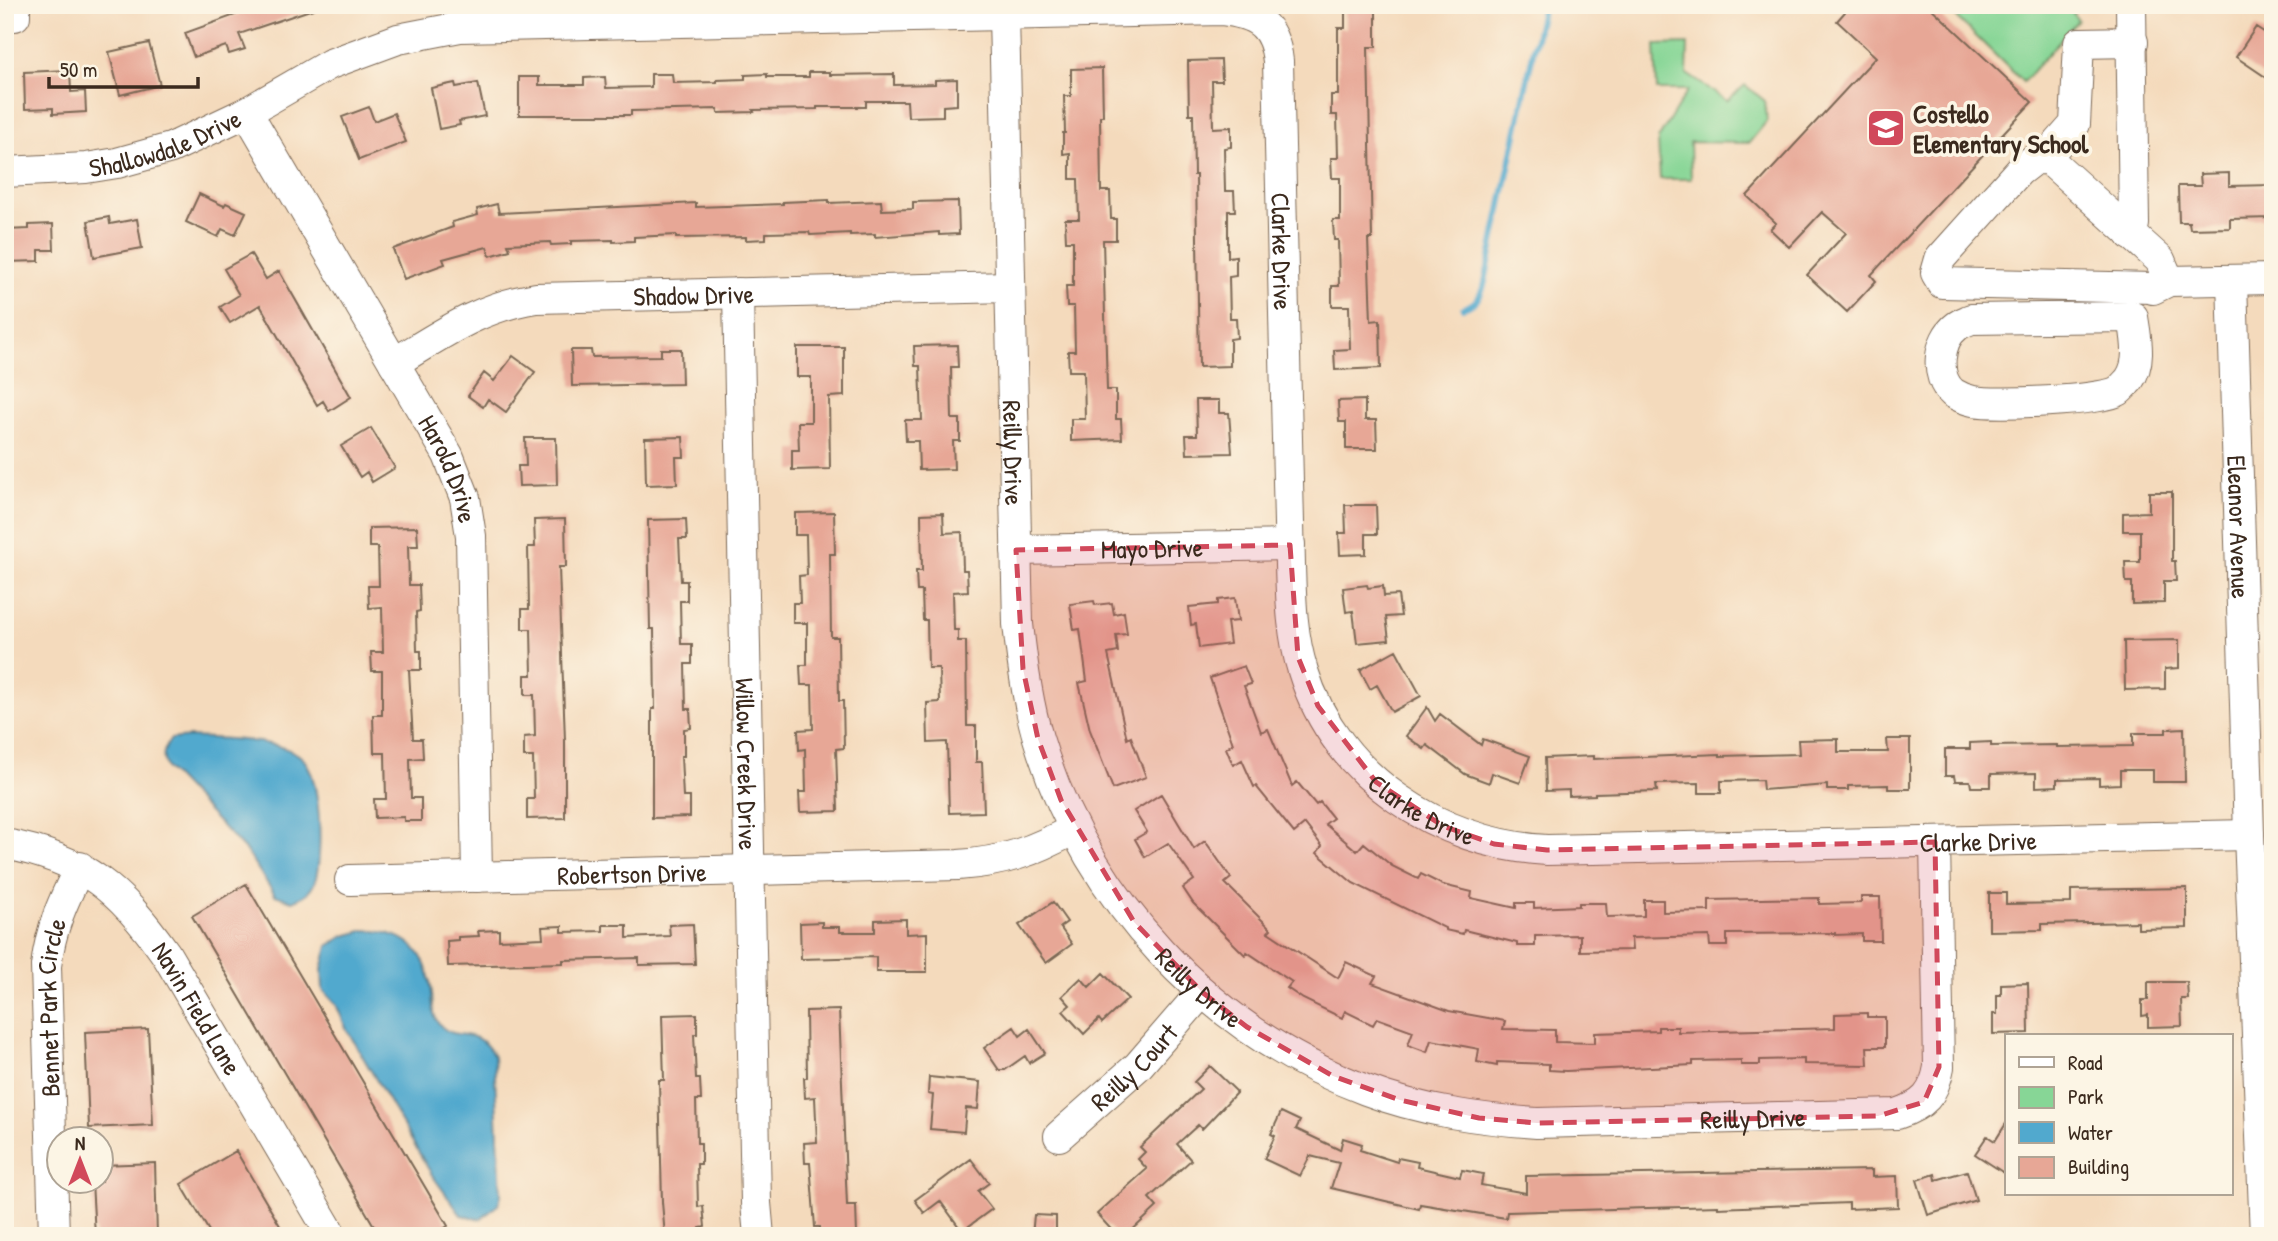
<svg xmlns="http://www.w3.org/2000/svg" width="2278" height="1241" font-family="'Patrick Hand',sans-serif">
	<style>
		.green { fill: #87d696; stroke: #61805a; stroke-width: 2 }
		.water { fill: #51a9ce; stroke: #466a76; stroke-width: 2 }
		.lines { fill: none; stroke-linecap: round; stroke-linejoin: round }
		.stream { stroke: #51a9ce; stroke-width: 6 }
		.building { fill: #e7a796 }
		.minor-casing { stroke: #7c6855; stroke-width: 32 }
		.minor { stroke: #fff; stroke-width: 30 }
		.marked { fill: #d1495b; fill-opacity: 0.2; stroke: #d1495b; stroke-width: 5; stroke-dasharray: 14 9; stroke-linejoin: round }
		.labels { text-anchor: middle; dominant-baseline: central; stroke-width: 7; stroke-linejoin: round; paint-order: stroke }
		.poi-label { font-size: 26px; font-weight: bold; fill: #3b2a1e; stroke: #fcf5e5; text-anchor: start }
		.street-label { font-size: 26px; fill: #3b2a1e; stroke: #fcf5e5 }
	</style>
	<rect width="100%" height="100%" fill="#fcf5e5"/>
	<filter id="ink" filterUnits="userSpaceOnUse"><feTurbulence type="fractalNoise" baseFrequency=".0143" numOctaves="2"/><feDisplacementMap in="SourceGraphic" scale="14" xChannelSelector="R" yChannelSelector="G"/><feConvolveMatrix kernelMatrix="1 2 1 2 8 2 1 2 1" color-interpolation-filters="sRGB"/></filter>
	<filter id="wash" filterUnits="userSpaceOnUse"><feTurbulence type="fractalNoise" baseFrequency=".00686" numOctaves="4" result="noise"/><feDisplacementMap in="SourceGraphic" scale="28" xChannelSelector="R" yChannelSelector="G"/><feGaussianBlur stdDeviation="1.57" result="paint"/><feColorMatrix in="noise" values="0 0 0 0 0 0 0 0 0 0 0 0 0 0 0 0 0 1.4 0 .05"/><feComposite in="paint" operator="in"/></filter>
	<g filter="url(#wash)">
		<rect width="100%" height="100%" fill="#f4dabc"/>
		<!-- green -->
		<path class="green" d="M1944 5H2078L2073 14 2078 20 2023 82Z
			M1688 44 1687 74 1727 101 1745 85 1765 101 1767 121 1749 143 1690 142 1691 179H1660L1658 139 1688 90H1657L1655 45Z"/>
		<!-- water -->
		<path class="water" d="M190 737C220 739 275 738 300 756 322 771 323 857 315 881 311 893 303 897 292 901L275 895 246 851 167 769C161 756 163 750 171 739Z
			M366 930C409 933 427 950 432 994 433 1002 432 1014 437 1021 454 1046 474 1021 494 1056L501 1195 498 1205 481 1219 461 1215 432 1175 346 1028 336 1004 323 990 322 969 328 946 344 936Z"/>
		<g class="lines">
			<!-- stream -->
			<path class="stream" d="M1463 308C1478 303 1480 297 1485 282L1543 5"/>
		</g>
		<g id="blocks">
			<!-- building -->
			<path class="building" d="M247 5H316V8L239 34 245 49 229 54 226 46 194 57 185 33 249 10Z
				M1345 5H1376V47H1368L1372 239H1368L1371 321 1380 320 1381 368 1335 370 1334 350 1350 349 1349 306H1332V286H1339L1338 240H1334L1333 220H1340V178H1332L1331 158H1338L1337 115H1331V95H1338V28H1345Z
				M1851 5H1928L2032 102 1871 275 1876 281 1847 312 1807 275 1846 233 1822 212 1789 247 1770 229 1776 223 1747 196 1876 57 1837 21Z
				M2256 27 2273 38V82L2236 57Z
				M149 43 160 85 120 95 109 52Z
				M1221 60 1222 81H1212L1213 128 1231 127V147L1224 148 1225 191H1234L1235 211H1228V257L1236 256V276L1229 277 1230 318H1236L1237 338 1230 339V366L1199 367 1196 175H1194L1193 114H1189L1188 61Z
				M1102 68 1103 116H1100L1101 191H1110L1111 219H1116V240H1103L1107 390H1116V419H1121L1122 439 1071 441V419H1085L1084 371H1069L1068 351H1075L1074 306H1067L1066 286H1073V241H1066L1065 219H1079L1078 179H1070V153L1063 154V133H1065L1064 96H1071V69Z
				M70 70 71 92 85 91 86 112 53 114V108L25 109 24 72Z
				M809 72H830V75L894 74V85L935 84V80L957 79V105L943 106V116L908 117 907 101H866V107H817V109L753 110 754 112 718 113V109L631 111V115H519V77H539V85H584V78L605 77 606 88 651 87V74H672L673 83 717 82V80L745 79V75L767 74V77H809Z
				M455 83 456 87 478 83 485 116 459 121 460 125 439 129 431 88Z
				M369 107 374 121 394 113 406 142 359 160 342 117Z
				M2229 173V186L2273 185V218L2230 219V228L2190 229 2189 222H2179L2178 186H2201L2200 174Z
				M199 194 224 206 226 203 246 212 235 235 222 229 218 237 186 222Z
				M829 200V203L881 201 882 210 913 209V202L958 201 959 234 939 235V232L875 237V234L850 235V233L810 235 809 232 766 233V239L746 240V237L676 238V235L634 237V241L613 242V240L571 241V244L551 245 550 242 508 244 510 250 490 256 487 247 443 259 445 264 404 279 393 249 453 227 452 222 478 215 477 209 497 204 499 213 696 203V207L783 204V202Z
				M109 217 110 224 137 219 142 248 94 257 88 221Z
				M53 224 54 250H39V261L5 262V230L29 229V225Z
				M251 254 266 279 279 271 351 397 329 411 323 401 317 405 260 305 230 323 220 307 239 295 224 269Z
				M957 345 958 367H951L952 419H960V441H953L954 469 919 470 918 441H906L905 420H922L920 366H915L914 346Z
				M797 347H844V396L829 397 830 469 792 470V450H799L798 422H811V377H797Z
				M661 349H681L682 384 572 386 571 350H591L592 357 661 356Z
				M513 356 535 372 506 412 488 399 483 407 468 396 484 373 494 381Z
				M1196 400H1219V413H1229L1232 453 1187 454 1186 435H1197Z
				M1365 400V420H1376L1377 449H1346V422H1339L1338 401Z
				M371 428 395 468 372 482 367 472 360 477 341 446Z
				M683 437 684 457H676L677 484 646 485 645 438Z
				M525 438H556L557 485 519 486 518 466H526Z
				M2149 492H2172V561H2175L2176 581H2164V603L2132 604V582H2126L2125 562H2140V531H2123V513L2149 512Z
				M1345 505H1376L1377 534H1366V554L1340 555 1339 533H1346Z
				M834 512 835 554H830L831 637H838L839 701H843L844 748 836 749 838 811 800 812 799 792H806L805 749 799 750 798 730 813 729 812 685H801L800 665H807V623H793V603H800L799 576 807 575 806 535H795V513Z
				M943 513 944 533 962 532 963 570H967L968 591 953 592 954 630H958V641H966L967 726H976V762H982L984 812 949 813 947 742 928 743 927 703 940 702 939 668H928L927 620H923L922 591H917L916 571H922L921 514Z
				M565 519 566 567H559L565 741V818L527 819V799H534L533 757H524V737L535 736 534 695H525V675H532L531 629H522V609H529L528 547H535L534 520Z
				M686 519 687 539H679L681 581H687V601H680L681 644H692V664H685L686 709H690L691 728 684 729V756H681L683 797H690V817L652 818V709H655L654 629H650L648 520Z
				M417 527 418 546H408L409 585H419L420 611 416 612 417 651H421V670H409L413 739H422L423 758 410 759 411 798H421V821H404V817L375 818 374 799H386L385 753H374L373 715H382V671H372L371 652H383L382 607 369 608 368 586H379L378 547H369V528Z
				M1367 585 1368 588 1383 586 1384 596 1398 595 1401 616 1386 617 1389 640 1357 643 1353 611 1346 612 1343 588Z
				M1235 598 1238 621 1227 622 1230 644 1199 648 1196 624 1191 625 1189 607 1218 604V600Z
				M1094 601 1095 605 1112 603 1114 614 1124 612 1127 634 1116 635 1118 652 1108 654 1127 739 1131 737 1146 777 1113 789 1090 730 1079 683 1087 681 1080 629 1074 630 1070 604Z
				M2179 640V668L2165 669V689L2125 690 2124 641Z
				M1396 650 1421 696 1392 712 1377 685 1370 689 1360 670Z
				M1244 666 1251 684 1244 686 1261 732 1268 729 1292 786 1297 782 1316 805 1320 802 1333 818 1325 824 1357 851 1364 843 1392 866 1418 879 1421 874 1443 885 1472 892 1471 898 1516 908V903H1534V908L1579 906V903H1606L1607 917 1644 916V900H1663V912L1709 911V900L1819 898V904L1861 903V897H1880L1881 941H1862V934L1835 935V933L1727 934V946H1710L1709 936 1631 938 1632 950 1580 951V935L1535 936V946H1517V943L1464 930 1463 934 1445 930V928L1353 883 1317 853 1322 846 1305 824 1294 833 1256 786 1254 787 1242 760 1233 765 1226 748 1233 744 1210 678Z
				M1427 707 1435 721 1440 714 1481 745 1483 739 1530 756 1520 783 1492 773 1489 783 1465 774 1427 745 1424 749 1406 736Z
				M2184 728 2185 782H2153V770H2120V784L2099 785V778L2057 779V786L2036 787V773L1991 774V787H1971L1970 781H1955L1954 776H1945V749H1970V743L1991 742V746L2057 745V747L2133 746V733H2166V729Z
				M1838 739V752H1888L1887 739H1910V789H1888V785L1848 786V790H1827V785L1763 790 1762 780 1721 781V793H1699V783L1656 784 1657 791 1595 793V795L1569 796V790L1546 791 1545 758 1594 756V759L1720 754V756L1799 754 1798 740Z
				M1161 794 1194 849 1205 841 1231 878 1225 883 1271 929 1268 932 1338 978 1346 962 1376 976 1372 983 1449 1011 1505 1021 1503 1029 1555 1030V1042L1595 1043V1033L1658 1031V1027H1678V1032L1835 1028V1014L1867 1013V1017H1885V1047H1867L1868 1065 1804 1064V1059L1760 1060V1065H1741V1060L1693 1061V1065L1566 1071 1549 1070V1064L1497 1062V1066L1477 1062 1479 1049 1431 1040 1427 1052 1408 1045 1413 1031 1377 1018 1373 1025 1345 1011 1342 1018 1303 999 1287 988 1292 982 1247 952 1245 955 1193 903 1183 888 1194 880 1168 843 1145 857 1135 839 1147 832 1134 811Z
				M246 884 448 1226 431 1236H380L192 916Z
				M2187 888V928L2138 929V922L2042 924V930L1989 931V893H2006V904L2071 903V890Z
				M1053 902 1067 922 1060 927 1072 944 1046 963 1019 925Z
				M906 919V934L927 933V972H876V957L801 959 800 923 822 922V927H840V932H875V920Z
				M693 924 695 964 639 965V958L563 960V963L448 966 447 941 458 940V937L479 936 478 931 499 930V940L543 938 542 927 562 926V932L603 931V925H627V938L670 936 669 925Z
				M1103 973 1128 999 1102 1023 1099 1019 1084 1034 1063 1011 1070 1005 1062 996 1081 978 1089 987Z
				M2148 982H2187L2188 999H2181L2182 1026 2148 1027V1015L2142 1016V1000H2148Z
				M2028 983 2029 1033 1993 1034V1014H1997V995H2001V984Z
				M839 1010 847 1205H856L857 1236H821L820 1227H815L810 1163H805L804 1143 817 1142 815 1097 805 1098 804 1078H807L806 1011Z
				M697 1014V1034H694L696 1079H700L701 1100H696L697 1143H701V1164H697L698 1207 703 1206 705 1227 700 1228 701 1236H665L662 1202 659 1080H664L662 1015Z
				M1014 1027 1020 1036 1029 1029 1045 1053 1029 1063 1025 1056 1005 1070H999L984 1048Z
				M148 1029 153 1125 89 1128 85 1032Z
				M1210 1066 1237 1092 1202 1129 1198 1125 1177 1144 1191 1160 1149 1198 1157 1207 1126 1236H1117L1097 1214 1147 1169 1138 1159 1145 1152 1140 1147 1201 1089 1194 1082Z
				M929 1077 980 1082 978 1109 966 1108 964 1132 930 1129 933 1095 928 1094Z
				M1281 1112 1300 1121 1296 1129 1340 1150 1343 1138 1362 1144 1360 1150 1397 1162 1398 1158 1418 1162 1417 1167 1460 1177 1462 1170 1483 1174 1481 1185 1526 1193V1176L1872 1170V1177L1897 1176 1898 1207 1849 1209V1203L1718 1208V1206L1507 1212 1506 1218 1420 1204 1419 1209 1331 1188 1339 1163 1310 1156 1300 1176 1264 1159 1275 1136 1271 1134Z
				M2007 1122V1175L1975 1154 1987 1136 1995 1141Z
				M236 1151 286 1236H212L181 1184Z
				M971 1159 989 1183 978 1191 992 1209 962 1231 940 1201 924 1213 915 1200Z
				M155 1163 157 1236H95L92 1181H102V1165Z
				M1967 1171 1976 1200 1928 1215 1917 1180 1935 1174 1936 1180Z
				M1034 1215 1056 1216V1236H1032Z"/>
		</g>
	</g>
	<g filter="url(#ink)">
		<use href="#blocks" fill-opacity="0" stroke="#7c6855" stroke-width="2"/>
		<g class="lines">
			<defs>
				<g id="minor">
					<path d="M15 5V16"/>
					<path id="s1" d="M1004 15 1018 624C1022 662 1027 701 1038 738 1086 898 1209 1031 1366 1090 1421 1111 1479 1119 1537 1123L1897 1114C1924 1105 1934 1095 1939 1067L1935 842"/>
					<path id="s2" d="M247 112 448 455 465 498 471 536 477 877"/>
					<path d="M2046 157 2075 124 2079 43 2133 42"/>
					<path id="s3" d="M5 172 86 168 117 163 171 148 247 112 330 64 398 39 460 27 1222 10C1257 14 1274 25 1278 61L1290 565C1291 601 1292 637 1303 671 1336 778 1440 844 1547 850L2249 835"/>
					<path d="M2131 235 2134 224 2131 5"/>
					<path id="s4" d="M2232 280 2249 835 2265 1236"/>
					<path d="M2153 288 1942 283 1936 273 1940 259 2019 171 2032 161 2046 157 2160 260 2169 281"/>
					<path d="M2153 289 2169 281 2273 279"/>
					<path id="s5" d="M738 293 756 1203 759 1236"/>
					<path d="M2133 317C2136 337 2142 362 2129 380 2126 383 2121 389 2118 391 2101 401 1994 405 1973 401 1968 400 1958 396 1953 393 1934 377 1938 340 1957 326 1961 323 1967 321 1971 319Z"/>
					<path id="s6" d="M394 363C442 334 479 307 536 298L1010 287"/>
					<path id="s7" d="M1016 550 1290 545"/>
					<path id="s8" d="M5 844C85 859 120 889 166 954L332 1236"/>
					<path id="s9" d="M350 880 958 865C1004 862 1034 851 1074 829"/>
					<path id="s10" d="M1059 1136 1138 1066 1202 992"/>
					<path id="s11" d="M54 1236 46 966C51 927 63 901 80 867"/>
				</g>
			</defs>
			<!-- minor casing -->
			<use href="#minor" class="minor-casing"/>
			<!-- minor -->
			<use href="#minor" class="minor"/>
		</g>
	</g>
	<!-- marked area -->
	<path class="marked" d="M1290 545 1298 657 1318 706 1376 782 1443 826 1494 844 1547 850 1935 842 1939 1067 1924 1102 1878 1116 1537 1123 1479 1118 1400 1100 1333 1076 1247 1027 1202 992 1134 922 1061 800 1038 739 1023 669 1016 550Z"/>
	<!-- icons -->
	<defs>
		<symbol id="school-square" viewBox="-11 -11 22 22"><rect x="-9" y="-9" width="18" height="18" rx="4" fill="#d1495b" stroke="#fcf5e5"/><path d="M0-5L7-2L0 1L-7-2ZM-4 1L0 2.5L4 1V4Q0 6-4 4Z" fill="#fff"/></symbol>
	</defs>
	<g fill-rule="evenodd">
		<use href="#school-square" x="1864" y="106" width="44" height="44"/>
	</g>
	<g class="labels">
		<!-- poi labels -->
		<g class="poi-label">
			<text x="1913" y="113">Costello<tspan x="1913" dy="30">Elementary School</tspan></text>
		</g>
		<!-- street labels -->
		<g class="street-label">
			<text stroke="none"><textPath href="#s3" startOffset="164">Shallowdale Drive</textPath></text>
			<text stroke="none"><textPath href="#s3" startOffset="1521">Clarke Drive</textPath></text>
			<text stroke="none"><textPath href="#s6" startOffset="315">Shadow Drive</textPath></text>
			<text stroke="none"><textPath href="#s1" startOffset="438">Reilly Drive</textPath></text>
			<text stroke="none"><textPath href="#s2" startOffset="411">Harold Drive</textPath></text>
			<text stroke="none"><textPath href="#s4" startOffset="247">Eleanor Avenue</textPath></text>
			<text stroke="none"><textPath href="#s7" startOffset="136">Mayo Drive</textPath></text>
			<text stroke="none"><textPath href="#s5" startOffset="471">Willow Creek Drive</textPath></text>
			<text stroke="none"><textPath href="#s3" startOffset="2130">Clarke Drive</textPath></text>
			<text stroke="none"><textPath href="#s3" startOffset="2695">Clarke Drive</textPath></text>
			<text stroke="none"><textPath href="#s9" startOffset="282">Robertson Drive</textPath></text>
			<text stroke="none"><textPath href="#s1" startOffset="1026">Reilly Drive</textPath></text>
			<text stroke="none"><textPath href="#s11" startOffset="229">Bennet Park Circle</textPath></text>
			<text stroke="none"><textPath href="#s8" startOffset="264">Navin Field Lane</textPath></text>
			<text stroke="none"><textPath href="#s10" startOffset="102">Reilly Court</textPath></text>
			<text stroke="none"><textPath href="#s1" startOffset="1614">Reilly Drive</textPath></text>
		</g>
	</g>
	<!-- margin -->
	<rect width="2278" height="1241" fill="none" stroke="#fcf5e5" stroke-width="28"/>
	<!-- legend -->
	<rect x="2005" y="1034" width="228" height="161" fill="#fcf5e5" stroke="#afa495" stroke-width="2"/>
	<rect x="2019" y="1057" width="35" height="10" fill="#ffffff" stroke="#afa495" stroke-width="2"/>
	<text x="2068" y="1070" font-size="21" fill="#3b2a1e">Road</text>
	<rect x="2019" y="1087" width="35" height="21" fill="#87d696" stroke="#afa495" stroke-width="2"/>
	<text x="2068" y="1104" font-size="21" fill="#3b2a1e">Park</text>
	<rect x="2019" y="1122" width="35" height="21" fill="#51a9ce" stroke="#afa495" stroke-width="2"/>
	<text x="2068" y="1140" font-size="21" fill="#3b2a1e">Water</text>
	<rect x="2019" y="1157" width="35" height="21" fill="#e7a796" stroke="#afa495" stroke-width="2"/>
	<text x="2068" y="1174" font-size="21" fill="#3b2a1e">Building</text>
	<!-- north arrow -->
	<g transform="translate(80 1160)"><circle r="33" fill="#fcf5e5" stroke="#afa495" stroke-width="2"/>
	<path d="M0-5L12 26L0 18L-12 26Z" fill="#d1495b"/>
	<text y="-10" font-size="19" font-weight="bold" text-anchor="middle" fill="#3b2a1e">N</text>
	</g>
	<!-- scale -->
	<path d="M49 77v10h149v-10" fill="none" stroke="#3b2a1e" stroke-width="3.5"/>
	<text x="60" y="77" font-size="21" fill="#3b2a1e" stroke="#fcf5e5" stroke-width="5" paint-order="stroke">50 m</text>
</svg>
